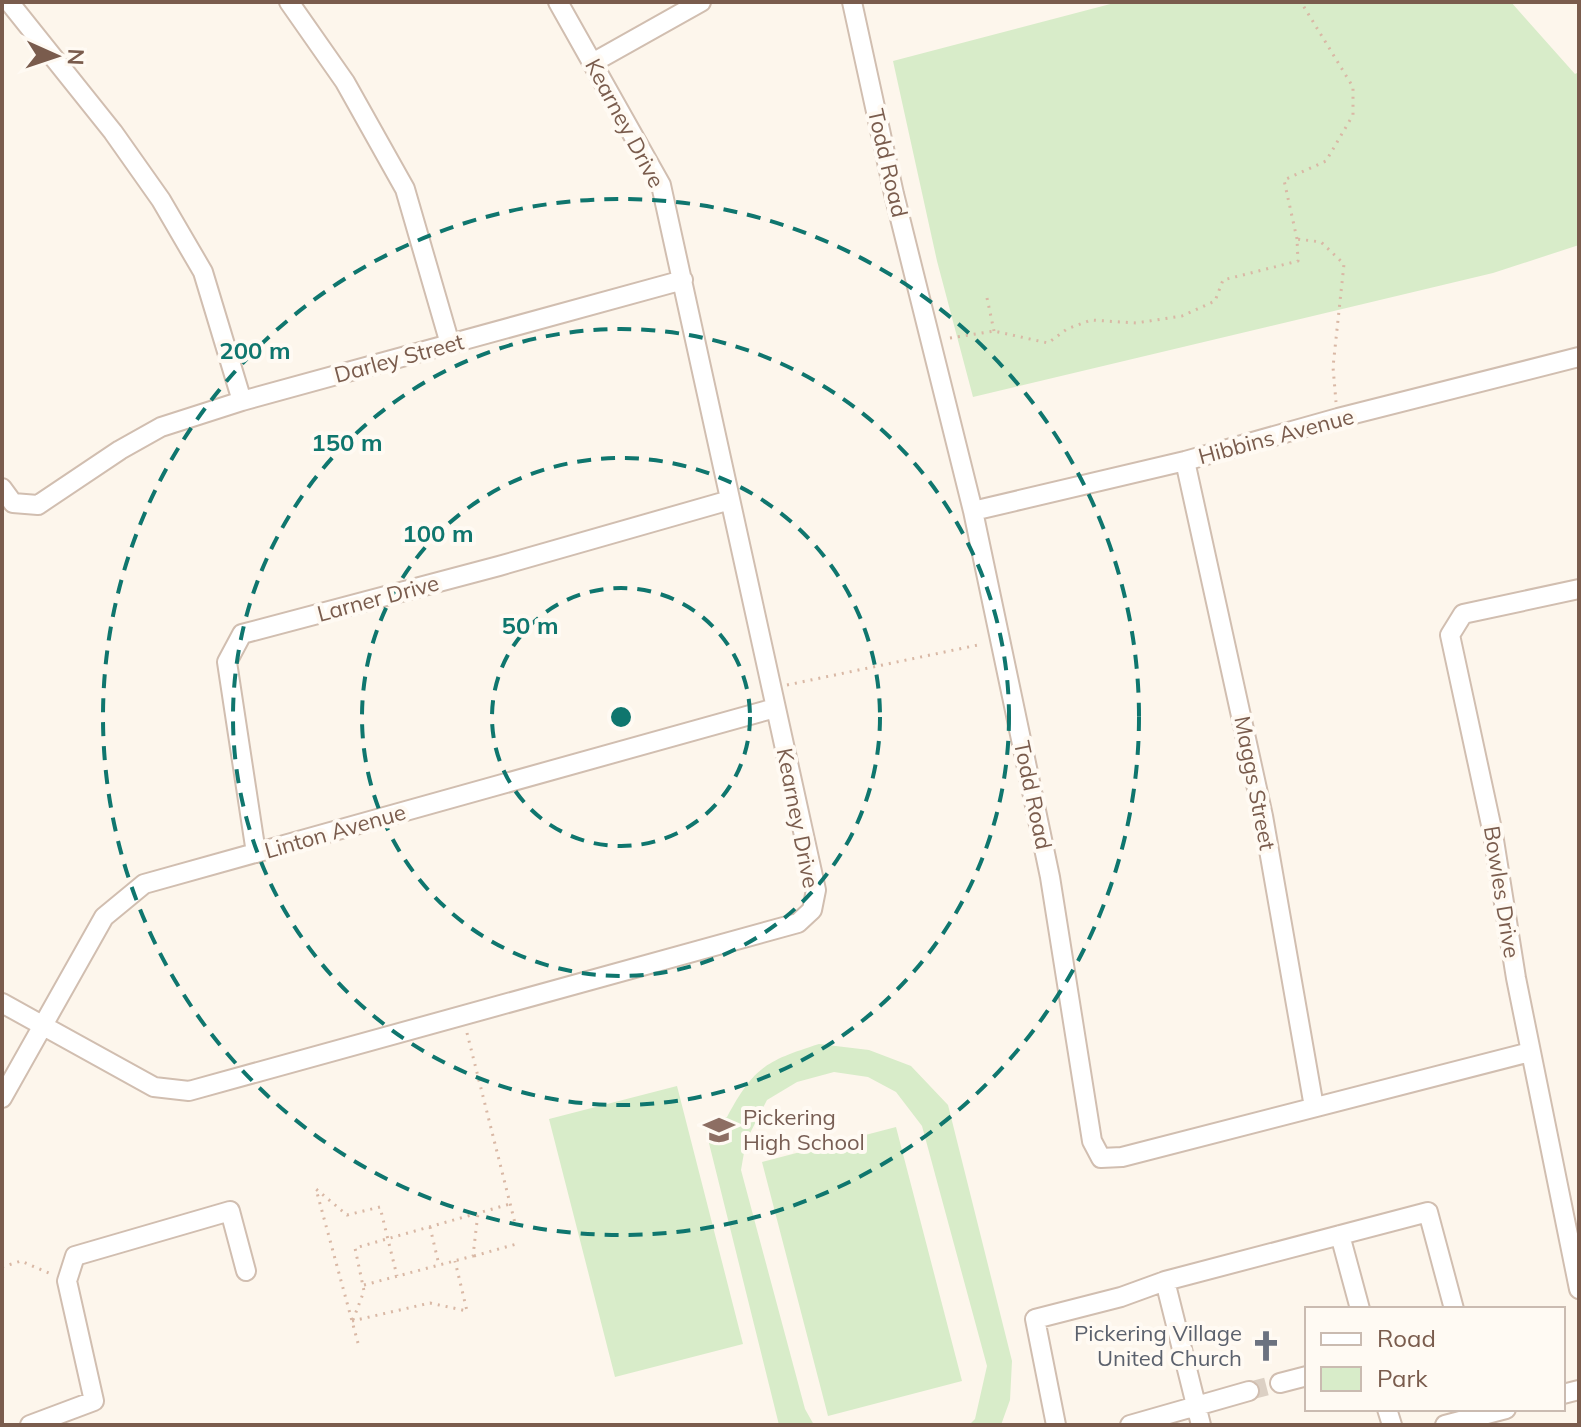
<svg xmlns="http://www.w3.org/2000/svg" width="1581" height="1427" font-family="Mulish,sans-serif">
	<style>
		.green { fill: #d8ecc9 }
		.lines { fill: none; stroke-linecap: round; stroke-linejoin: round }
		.minor-tunnel { stroke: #dcd0c4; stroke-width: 18; stroke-dasharray: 18 9; stroke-linecap: butt }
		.minor-casing { stroke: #d1beb0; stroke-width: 22 }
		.path { stroke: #d9b8a5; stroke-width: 3; stroke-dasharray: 2 6; stroke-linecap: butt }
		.minor { stroke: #fff; stroke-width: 18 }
		.ring { fill: none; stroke: #0f766e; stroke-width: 4; stroke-dasharray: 14 10 }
		.labels { text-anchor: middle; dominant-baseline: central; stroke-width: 8; stroke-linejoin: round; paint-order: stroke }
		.street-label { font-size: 22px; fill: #7a5c4d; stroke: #fffaf3 }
		.education-label { font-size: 22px; fill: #785e54; stroke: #fffaf3; text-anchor: start }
		.worship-label { font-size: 22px; fill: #5b616d; stroke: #fffaf3; text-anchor: end }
		.centre { fill: #0f766e; stroke: #fffaf3; stroke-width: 4 }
		.ring-label { font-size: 24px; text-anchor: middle; font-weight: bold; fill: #0f766e; stroke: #fffaf3; stroke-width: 8; stroke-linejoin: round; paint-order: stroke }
	</style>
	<rect width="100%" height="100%" fill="#fdf6ec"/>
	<!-- green -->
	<path class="green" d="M1118 2H1511L1575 74 1579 72V245L1493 273 973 397 937 261 893 61Z
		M819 1044 869 1050 911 1066 948 1105 1012 1361 1010 1400 1001 1425H969L975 1419 987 1366 922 1126 896 1092 868 1077 834 1072 797 1082 767 1100 746 1141 741 1170 805 1409 814 1425H779L704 1123 727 1117C754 1067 766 1061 819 1044Z
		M677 1086 743 1344 615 1377 549 1119Z
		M896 1127 962 1381 828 1416 762 1162Z"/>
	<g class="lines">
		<!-- minor-tunnel -->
		<path class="minor-tunnel" d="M1249 1391 1280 1383"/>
		<defs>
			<path id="minor" d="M9 2 113 132 161 200 203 272 242 401
				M289 2 345 82 405 189 450 344
				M852 2 894 194 973 511 1050 877 1092 1141 1101 1158 1122 1157 1530 1052
				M594 62 701 2
				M1185 461 1263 816 1314 1107
				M2 488 13 503 38 505 120 450 161 427 242 401 683 280
				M973 511 1185 461 1338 418 1579 357
				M1579 589 1463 614 1450 635 1493 834 1516 978 1579 1289
				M256 853 227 662 242 634 499 566 730 500
				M2 1003 154 1087 189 1091 798 923 812 910 816 890 661 185 558 2
				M2 1098 104 917 144 884 775 708
				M1340 1235 1360 1309
				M1280 1383 1307 1376
				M1563 1394 1579 1390
				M1387 1409 1392 1425
				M30 1425 94 1401 67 1281 75 1256 230 1211 246 1271
				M1056 1425 1035 1319 1121 1297 1165 1281
				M1130 1425 1249 1391
				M1201 1425 1165 1281 1428 1212 1454 1309
				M1445 1425 1506 1409"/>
		</defs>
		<!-- minor casing -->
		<use href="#minor" class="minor-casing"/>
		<!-- path -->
		<path class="path" d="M1297 239 1284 180 1326 161 1353 115V87L1301 2
			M987 298 994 331
			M950 338 994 331 1048 343 1067 329 1091 320 1136 323 1182 316 1215 301 1223 280 1298 261 1297 239 1321 242 1344 264 1333 367 1336 402
			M787 685 978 645
			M467 1033 516 1227
			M430 1227 439 1265
			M474 1256 520 1243
			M2 1267 21 1261 51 1274
			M364 1285 473 1256 478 1213
			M353 1320 364 1291 355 1248 510 1204
			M352 1321 430 1303 467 1311 455 1261
			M358 1343 316 1189 347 1215 380 1207 397 1276"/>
		<!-- minor -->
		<use href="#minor" class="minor"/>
	</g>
	<!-- distance rings -->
	<g class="ring">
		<circle cx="621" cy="717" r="129"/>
		<circle cx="621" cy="717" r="259"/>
		<circle cx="621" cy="717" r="388"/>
		<circle cx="621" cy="717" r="518"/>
	</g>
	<!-- icons -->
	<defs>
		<symbol id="school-bare" viewBox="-9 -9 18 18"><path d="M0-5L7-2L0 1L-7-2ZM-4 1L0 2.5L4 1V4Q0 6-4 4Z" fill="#8d6e63" stroke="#fffaf3" stroke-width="2.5" paint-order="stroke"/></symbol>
		<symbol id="church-bare" viewBox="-9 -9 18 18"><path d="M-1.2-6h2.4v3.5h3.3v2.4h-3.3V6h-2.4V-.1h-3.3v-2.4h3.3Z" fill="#6b7280" stroke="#fffaf3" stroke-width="2.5" paint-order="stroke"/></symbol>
	</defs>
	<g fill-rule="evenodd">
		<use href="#school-bare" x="697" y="1108" width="44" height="44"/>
		<use href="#church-bare" x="1244" y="1324" width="44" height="44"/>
	</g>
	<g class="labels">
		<!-- street labels -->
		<g class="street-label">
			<text transform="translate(625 123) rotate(62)">Kearney Drive</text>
			<text transform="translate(888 163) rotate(77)">Todd Road</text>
			<text transform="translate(399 358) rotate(-15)">Darley Street</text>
			<text transform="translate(1276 436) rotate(-15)">Hibbins Avenue</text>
			<text transform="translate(378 598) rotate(-15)">Larner Drive</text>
			<text transform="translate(1255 783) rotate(79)">Maggs Street</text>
			<text transform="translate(1033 795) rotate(78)">Todd Road</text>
			<text transform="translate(798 818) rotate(79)">Kearney Drive</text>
			<text transform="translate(335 831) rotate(-16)">Linton Avenue</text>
			<text transform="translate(1502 892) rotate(81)">Bowles Drive</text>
		</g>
		<!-- education labels -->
		<g class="education-label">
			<text x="743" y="1117">Pickering<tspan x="743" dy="25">High School</tspan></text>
		</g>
		<!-- worship labels -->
		<g class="worship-label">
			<text x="1242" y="1333">Pickering Village<tspan x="1242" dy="25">United Church</tspan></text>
		</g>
	</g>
	<circle cx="621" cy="717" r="12" class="centre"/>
	<g class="ring-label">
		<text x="255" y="359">200 m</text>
		<text x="347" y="451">150 m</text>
		<text x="438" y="542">100 m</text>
		<text x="530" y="634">50 m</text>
	</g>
	<!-- border -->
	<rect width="1581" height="1427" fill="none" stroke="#7a5c4d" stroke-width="8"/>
	<!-- legend -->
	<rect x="1305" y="1307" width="260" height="104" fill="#fffaf3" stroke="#cabbb1" stroke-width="2"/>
	<rect x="1321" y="1333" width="40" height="12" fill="#ffffff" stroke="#cabbb1" stroke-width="2"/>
	<text x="1377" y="1347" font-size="24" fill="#7a5c4d">Road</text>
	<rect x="1321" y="1367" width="40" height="24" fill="#d8ecc9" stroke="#cabbb1" stroke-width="2"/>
	<text x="1377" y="1387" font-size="24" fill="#7a5c4d">Park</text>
	<!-- north arrow -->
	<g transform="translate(56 56) rotate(93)" stroke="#fffaf3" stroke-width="6" paint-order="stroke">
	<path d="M0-6L14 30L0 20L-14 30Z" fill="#7a5c4d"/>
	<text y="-12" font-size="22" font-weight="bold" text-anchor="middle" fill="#7a5c4d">N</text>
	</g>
</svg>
